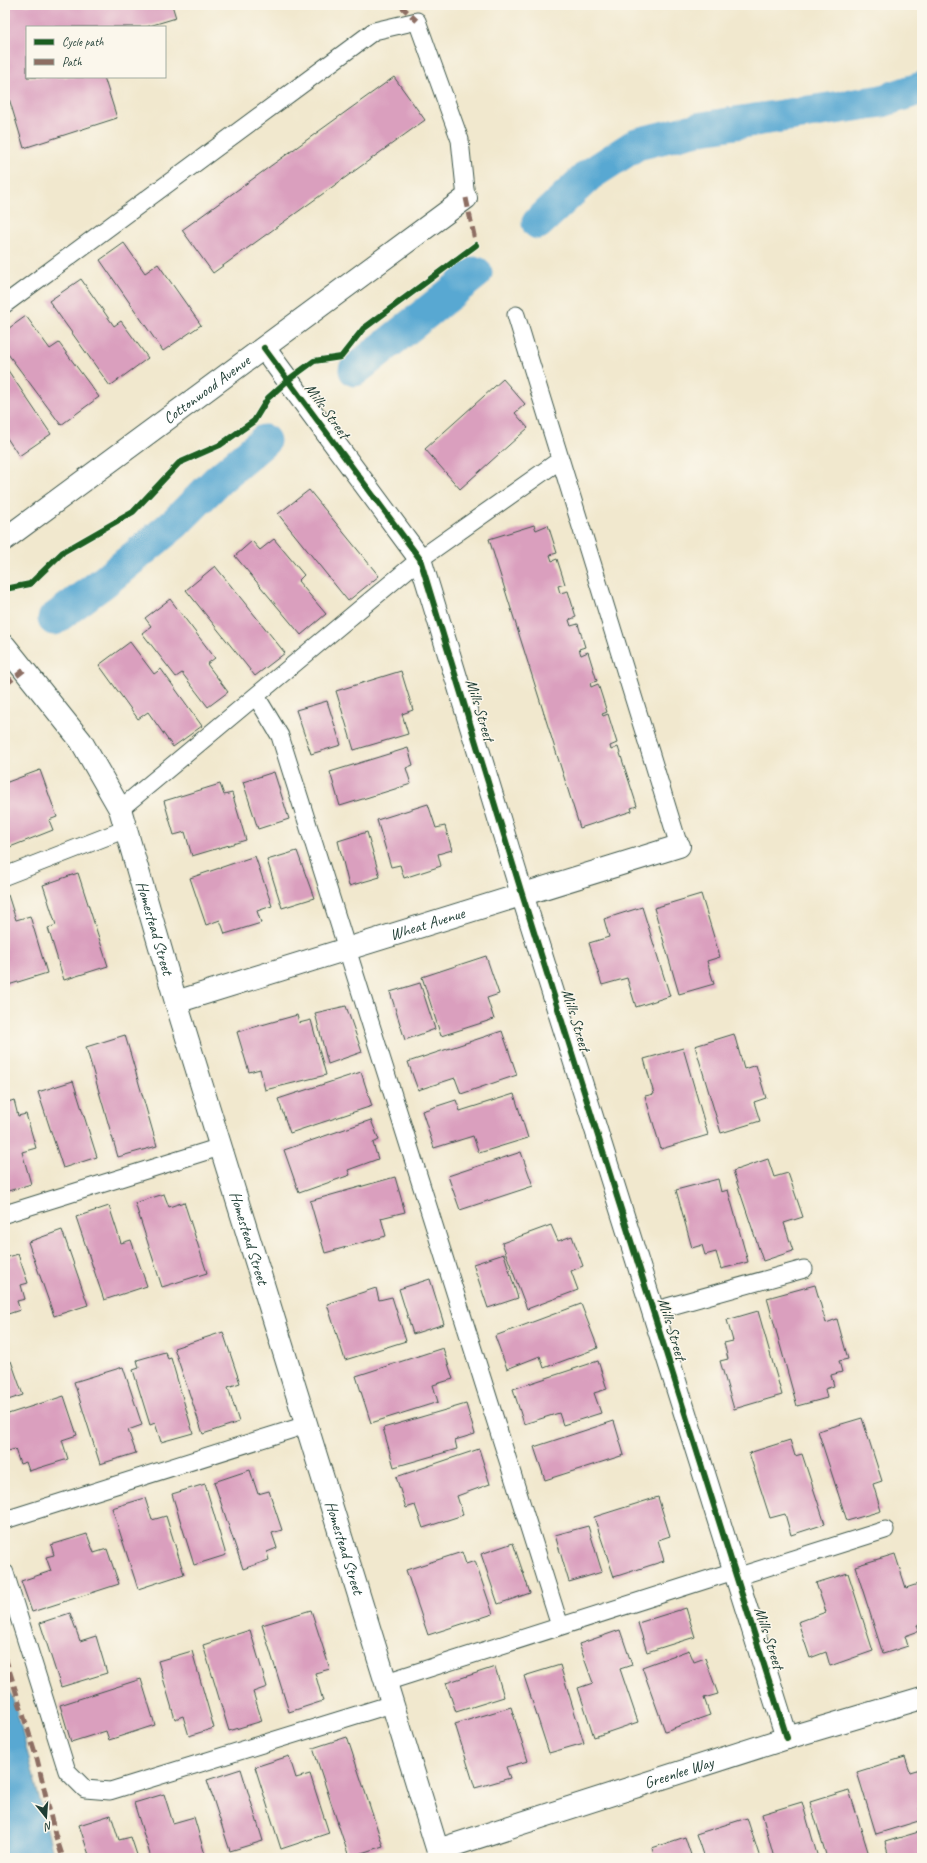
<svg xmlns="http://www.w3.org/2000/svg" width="927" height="1863" font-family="Caveat,sans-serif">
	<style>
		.water { fill: #58a8d2; stroke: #3c7283 }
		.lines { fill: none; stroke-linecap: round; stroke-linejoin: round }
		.canal { stroke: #58a8d2; stroke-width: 33 }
		.building { fill: #da9fbe }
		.service-casing { stroke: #3e574b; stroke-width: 19 }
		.minor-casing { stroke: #3e574b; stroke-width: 24 }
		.service { stroke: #fff; stroke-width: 17 }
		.minor { stroke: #fff; stroke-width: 22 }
		.quiet { stroke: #8d6e63; stroke-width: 5; stroke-dasharray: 10 5; stroke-linecap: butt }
		.cycleway-casing { stroke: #fbf7ec; stroke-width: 8 }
		.cycleway { stroke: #1b5e20; stroke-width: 6 }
		.labels { text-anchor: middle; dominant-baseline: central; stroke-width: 3; stroke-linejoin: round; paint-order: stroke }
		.street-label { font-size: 16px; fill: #1f3d34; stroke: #fbf7ec }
	</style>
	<rect width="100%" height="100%" fill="#fbf7ec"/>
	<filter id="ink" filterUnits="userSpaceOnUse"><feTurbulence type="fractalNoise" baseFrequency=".025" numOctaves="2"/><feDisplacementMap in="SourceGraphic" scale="8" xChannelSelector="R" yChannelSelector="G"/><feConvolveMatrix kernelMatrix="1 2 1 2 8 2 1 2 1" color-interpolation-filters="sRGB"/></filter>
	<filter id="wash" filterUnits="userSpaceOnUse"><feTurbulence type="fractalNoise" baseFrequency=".012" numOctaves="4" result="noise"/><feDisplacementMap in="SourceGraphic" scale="16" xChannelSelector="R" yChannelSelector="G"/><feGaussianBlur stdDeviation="0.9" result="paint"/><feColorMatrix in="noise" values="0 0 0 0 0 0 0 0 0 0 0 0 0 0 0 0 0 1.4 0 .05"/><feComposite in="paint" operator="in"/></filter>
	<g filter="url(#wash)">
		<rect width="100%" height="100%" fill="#f1e8ce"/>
		<!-- water -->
		<path class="water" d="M5 1674 20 1723 54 1857 52 1858H5Z"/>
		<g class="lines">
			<!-- canal -->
			<path class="canal" d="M538 223 589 175 637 144 702 128 882 101 922 88
				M355 370 476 273
				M54 619 104 582 174 524 218 480 264 441"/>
		</g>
		<g id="blocks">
			<!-- building -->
			<path class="building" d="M5 5H172L176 18 146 27H27V77H104L117 118 24 148 5 85Z
				M394 77 425 120 213 273 182 230Z
				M124 243 145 273 158 264 201 325 163 351 100 260Z
				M81 279 114 326 121 321 148 358 110 386 49 301Z
				M26 316 50 349 59 343 99 397 61 425 5 350V331Z
				M5 366 51 434 19 456 5 435Z
				M503 379 525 404 515 413 528 428 460 489 425 449Z
				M309 490 379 576 348 601 278 514Z
				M534 525 536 530 548 525 557 553 550 555 552 561 557 559 565 584 558 586 560 593 568 591 576 617 569 620 571 626 578 624 585 647 579 649 581 655 588 652 597 681 590 683 591 687 598 684 607 712 602 714 603 716 608 714 617 743 610 746 611 750 618 747 637 806 631 808 632 811 580 828 489 539Z
				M274 539 304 575 298 581 326 614 301 635 235 556 252 541 260 550Z
				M215 566 285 653 255 676 186 590Z
				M170 599 215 658 207 664 228 692 208 707 182 673 176 677 142 633 151 626 145 618Z
				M130 642 154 674 161 669 202 726 173 747 148 712 138 719 99 665Z
				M401 671 413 710 402 714 408 734 354 750 336 691Z
				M327 701 341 745 311 754 296 710Z
				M408 748 413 765 406 768 411 784 340 806 330 772Z
				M40 770 57 817 49 820 53 830 5 849V783Z
				M274 772 289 819 258 829 243 782Z
				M220 784 224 795 232 793 246 840 192 856 185 832 174 835 164 801Z
				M428 804 436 828 445 826 452 850 438 854 441 866 404 878 400 865 391 867 377 820Z
				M367 832 380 877 349 886 338 841Z
				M297 851 314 898 282 908 267 860Z
				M255 856 272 906 257 911 261 923 225 934 220 920 206 925 190 878Z
				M78 873 108 966 64 980 48 928 56 925 43 885Z
				M701 894 720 957 707 961 714 984 679 994 654 908Z
				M8 895 16 920 30 916 47 973 5 986V896Z
				M642 907 670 996 636 1007 627 978 602 985 589 943 609 937 604 919Z
				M486 956 499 994 487 998 494 1019 441 1036 422 977Z
				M420 983 435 1029 405 1040 390 992Z
				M346 1006 362 1052 328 1064 315 1013Z
				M297 1015 299 1023 311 1020 326 1075 265 1090 260 1069 249 1072 237 1032Z
				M502 1031 517 1075 461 1094 455 1078 418 1090 408 1062Z
				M734 1034 744 1069 756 1065 766 1098 754 1102 760 1121 721 1133 695 1046Z
				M125 1035 157 1146 118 1157 86 1047Z
				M683 1048 708 1135 661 1149 645 1096 654 1094 644 1059Z
				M361 1072 372 1106 290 1133 278 1099Z
				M73 1081 97 1157 63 1168 38 1092Z
				M514 1094 528 1138 479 1153 473 1136 434 1148 422 1111 456 1100 460 1111Z
				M14 1100 18 1116 26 1114 36 1148 22 1152 31 1184 5 1192V1103Z
				M371 1120 379 1140 373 1143 378 1159 348 1170 350 1175 299 1193 284 1150Z
				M521 1152 533 1186 460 1210 448 1176Z
				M768 1159 774 1177 788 1173 803 1217 784 1223 793 1251 763 1261 733 1171Z
				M395 1177 405 1212 381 1218 386 1236 325 1253 310 1201Z
				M718 1179 721 1192 728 1190 748 1262 721 1269 716 1252 705 1255 702 1245 692 1248 676 1190Z
				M164 1194 169 1207 184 1202 207 1273 162 1287 135 1203Z
				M109 1206 121 1243 131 1240 147 1286 104 1300 76 1217Z
				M551 1225 558 1241 572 1236 583 1266 571 1271 578 1290 527 1309 502 1243Z
				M62 1230 88 1305 54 1316 28 1242Z
				M18 1254 28 1283 21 1285 25 1299 17 1301 20 1310 5 1315V1258Z
				M504 1254 518 1298 488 1308 473 1264Z
				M430 1279 444 1324 413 1334 399 1289Z
				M815 1285 826 1323 837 1319 848 1359 839 1361 842 1372 831 1375 834 1386 825 1389 827 1398 797 1406 767 1298Z
				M376 1288 379 1300 392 1297 406 1341 345 1360 327 1304Z
				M581 1304 598 1348 544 1368 540 1356 507 1369 495 1336Z
				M758 1311 782 1395 734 1409 720 1361 728 1359 724 1343 733 1341 727 1320Z
				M223 1332 240 1383 228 1387 239 1422 203 1434 174 1348Z
				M443 1348 453 1379 433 1385 438 1402 371 1423 356 1376Z
				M165 1352 168 1359 171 1358 193 1433 161 1442 155 1423 150 1425 133 1370 139 1368 137 1360Z
				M11 1361 23 1395 5 1401V1363Z
				M598 1361 607 1389 594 1393 601 1413 563 1425 559 1413 524 1424 513 1389Z
				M123 1367 142 1425 128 1430 136 1453 100 1464 74 1382Z
				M64 1396 77 1435 62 1440 68 1459 29 1471 26 1462 20 1464 15 1449 5 1452V1415Z
				M466 1404 475 1434 455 1440 457 1449 394 1467 383 1428Z
				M862 1418 882 1481 873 1484 881 1511 847 1521 818 1431Z
				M614 1421 624 1455 545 1480 534 1447Z
				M790 1440 795 1456 802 1454 825 1524 791 1535 785 1514 770 1518 749 1453Z
				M479 1449 490 1484 457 1496 463 1515 423 1528 415 1505 406 1508 396 1477Z
				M250 1470 258 1494 269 1491 282 1530 272 1533 277 1548 267 1552 269 1560 243 1569 214 1482Z
				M205 1484 226 1555 194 1565 172 1494Z
				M658 1497 670 1536 658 1540 664 1561 614 1577 594 1517Z
				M145 1498 152 1520 166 1516 184 1574 138 1589 112 1508Z
				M588 1526 602 1572 569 1582 555 1535Z
				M87 1534 94 1553 107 1549 119 1584 32 1612 21 1581 51 1571 46 1557 54 1555 51 1545Z
				M513 1543 530 1593 498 1604 481 1554Z
				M462 1552 466 1564 475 1561 493 1614 428 1635 406 1570Z
				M895 1554 906 1588 918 1584 922 1596V1624L917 1625 919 1631 905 1636 908 1646 883 1654 855 1566Z
				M848 1573 873 1651 830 1666 826 1652 810 1658 798 1622 826 1612 816 1583Z
				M686 1608 695 1637 647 1652 638 1623Z
				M311 1610 330 1669 315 1673 323 1701 289 1712 262 1625Z
				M70 1613 80 1641 96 1636 107 1673 61 1687 40 1623Z
				M250 1630 267 1687 253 1692 262 1721 229 1731 203 1645Z
				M620 1630 632 1665 620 1669 638 1722 594 1737 578 1688 593 1683 579 1644Z
				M689 1650 694 1662 705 1658 718 1694 704 1698 710 1715 665 1731 642 1667Z
				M192 1651 214 1728 189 1736 183 1716 175 1719 158 1661Z
				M560 1665 584 1743 549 1753 524 1676Z
				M495 1667 504 1697 456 1712 446 1683Z
				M141 1679 155 1725 109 1740 106 1731 71 1742 60 1705Z
				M511 1707 528 1761 506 1767 510 1778 475 1788 455 1724Z
				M347 1737 383 1846 349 1857 313 1748Z
				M289 1756 296 1778 310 1774 329 1833 281 1849 255 1767Z
				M905 1757 910 1772 920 1769 922 1775V1807L919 1808 922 1820 876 1834 857 1772Z
				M241 1769 263 1841 230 1851 207 1780Z
				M849 1790 870 1858H827L810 1802Z
				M164 1794 173 1823 194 1817 206 1858H151L134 1803Z
				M802 1802 818 1858H774L762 1814Z
				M111 1815 119 1840 131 1837 138 1858H90L79 1825Z
				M747 1818 760 1858H704L696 1834Z
				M922 1831V1858H889L885 1842Z
				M685 1837 692 1858H655L652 1848Z
				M633 1855 634 1858H624Z"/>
		</g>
	</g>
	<g filter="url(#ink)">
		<use href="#blocks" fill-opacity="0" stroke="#3e574b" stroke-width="1"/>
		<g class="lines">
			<defs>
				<path id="service" d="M5 304 374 31 417 21 460 140 466 198
					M516 315 679 846
					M256 696 280 736 560 1626
					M120 809 420 559 560 460
					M5 876 126 829
					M5 1214 220 1147
					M653 1311 804 1269
					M5 1520 306 1425
					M5 1573 67 1771 85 1789 110 1791 392 1704
					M736 1577 885 1530
					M386 1682 734 1571"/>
				<g id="minor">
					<path d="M264 348 420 559 522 894 787 1738"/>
					<path id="s1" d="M5 539 466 198"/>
					<path id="s2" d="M5 646 81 741 120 809 176 1002 440 1858"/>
					<path id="s3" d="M176 1002 679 846"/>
					<path id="s4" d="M438 1850 787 1738 922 1698"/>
				</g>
			</defs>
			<!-- service casing -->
			<use href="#service" class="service-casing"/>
			<!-- minor casing -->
			<use href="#minor" class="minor-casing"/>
			<!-- service -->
			<use href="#service" class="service"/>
			<!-- minor -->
			<use href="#minor" class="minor"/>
			<!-- quiet -->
			<path class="quiet" d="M400 5 417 21
				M466 198 476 245 473 247
				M5 685 24 670
				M5 1657 37 1759 55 1834 63 1858"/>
			<defs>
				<path id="cycleway" d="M264 348 420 559 522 894 787 1738
					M5 589 30 584 63 552 133 512 179 463 220 445 254 421 268 398 288 380 314 361 341 357 363 329 476 245"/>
			</defs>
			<!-- cycleway casing -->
			<use href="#cycleway" class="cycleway-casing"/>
			<!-- cycleway -->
			<use href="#cycleway" class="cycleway"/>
		</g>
	</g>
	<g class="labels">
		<!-- street labels -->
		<g class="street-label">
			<text stroke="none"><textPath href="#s1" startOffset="251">Cottonwood Avenue</textPath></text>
			<text transform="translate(327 411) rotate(54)">Mills Street</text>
			<text transform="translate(480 710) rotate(73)">Mills Street</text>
			<text stroke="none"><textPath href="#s3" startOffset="263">Wheat Avenue</textPath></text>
			<text stroke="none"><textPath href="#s2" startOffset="324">Homestead Street</textPath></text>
			<text transform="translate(576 1020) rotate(73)">Mills Street</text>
			<text stroke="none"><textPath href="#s2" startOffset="648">Homestead Street</textPath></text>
			<text transform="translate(672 1329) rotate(73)">Mills Street</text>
			<text stroke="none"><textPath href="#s2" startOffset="972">Homestead Street</textPath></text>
			<text transform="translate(769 1638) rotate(72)">Mills Street</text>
			<text stroke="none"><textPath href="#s4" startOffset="253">Greenlee Way</textPath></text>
		</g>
	</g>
	<!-- margin -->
	<rect width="927" height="1863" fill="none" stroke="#fbf7ec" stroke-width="20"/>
	<!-- legend -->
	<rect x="26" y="26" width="140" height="52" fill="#fbf7ec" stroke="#a3ada2"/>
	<rect x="34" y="39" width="20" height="6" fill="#1b5e20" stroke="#a3ada2"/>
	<text x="62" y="46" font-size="12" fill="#1f3d34">Cycle path</text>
	<rect x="34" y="59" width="20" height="6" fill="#8d6e63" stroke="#a3ada2"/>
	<text x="62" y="66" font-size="12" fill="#1f3d34">Path</text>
	<!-- north arrow -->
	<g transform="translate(46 1817) rotate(163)" stroke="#fbf7ec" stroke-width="3" paint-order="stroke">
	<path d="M0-3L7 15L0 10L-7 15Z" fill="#1f3d34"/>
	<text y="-6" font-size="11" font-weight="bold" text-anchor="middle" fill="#1f3d34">N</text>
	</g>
</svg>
